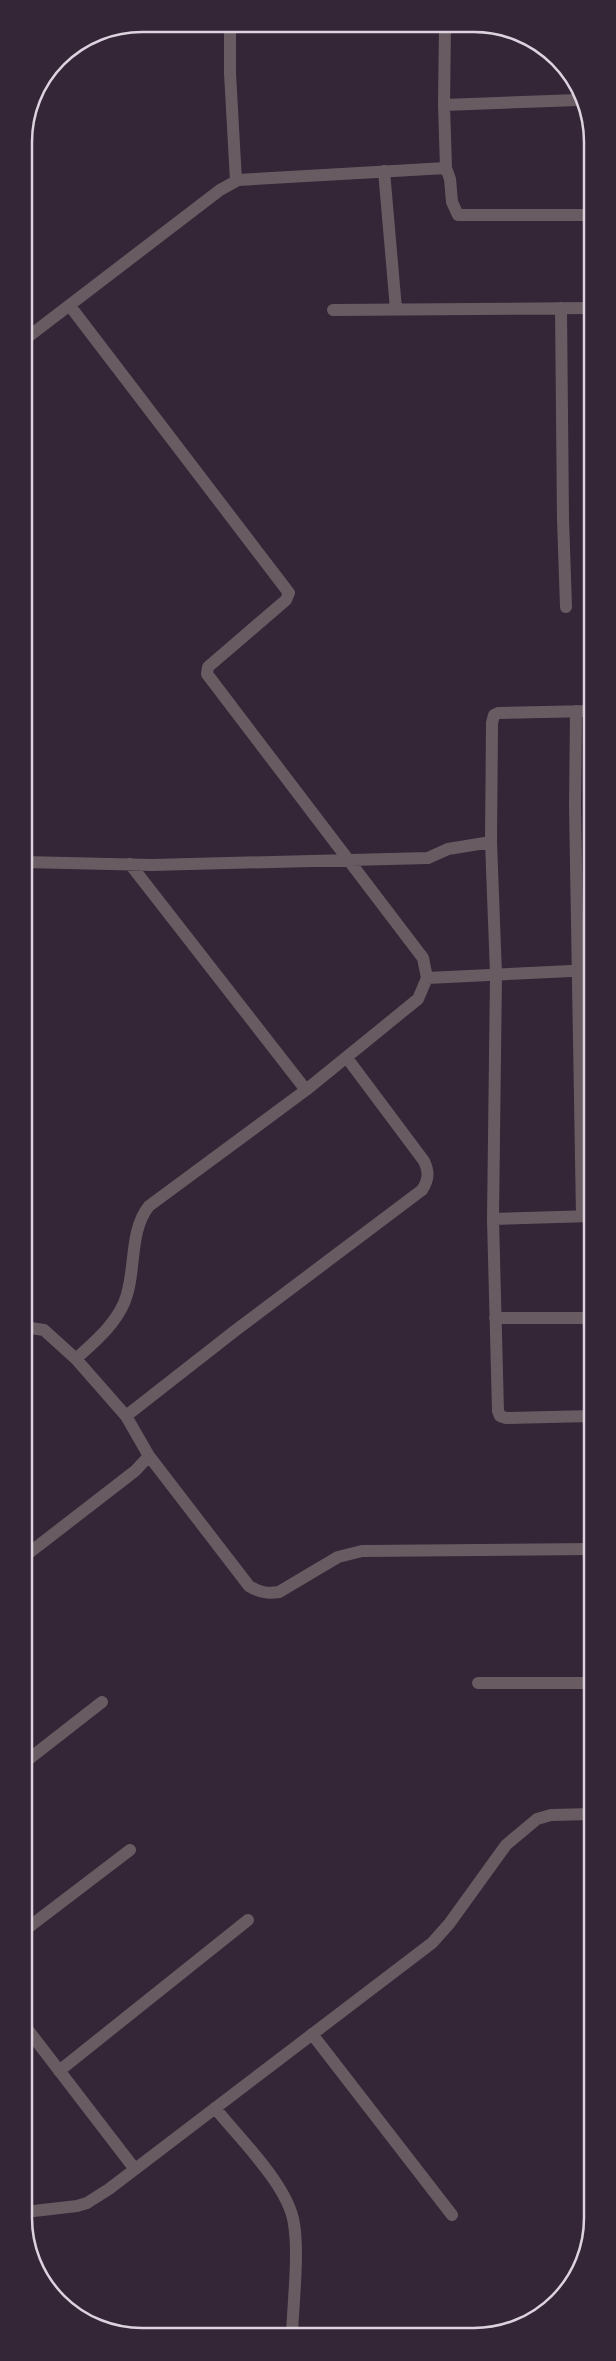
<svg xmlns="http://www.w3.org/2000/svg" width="616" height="2361" font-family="'Golos Text',sans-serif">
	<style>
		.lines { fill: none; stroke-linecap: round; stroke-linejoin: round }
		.minor { stroke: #685c62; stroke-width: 12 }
		.rim { fill: none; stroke: #ddd3df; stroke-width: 2.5 }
	</style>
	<rect width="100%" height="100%" fill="#342537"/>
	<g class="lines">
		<!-- minor -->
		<path class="minor" d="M230 24V73L236 181
			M445 26 444 105 578 100
			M444 105 446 168 450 179 452 202 458 215H591
			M384 171 396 309
			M70 306 289 593 286 600 208 667 207 674 423 958 427 978 418 999 306 1090 149 1206C128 1232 137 1273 124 1303 114 1326 94 1342 76 1359
			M561 308 563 519 566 607
			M333 310 591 308
			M24 340 220 190 238 180 446 168
			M576 711 575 806 582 1216
			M591 711 498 713 494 715 492 723 491 842 496 974 493 1219 498 1411 500 1416 506 1418 592 1416
			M24 862 152 865 428 858 448 849 491 842
			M130 864 306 1090
			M427 978 592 970
			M493 1219 592 1216
			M495 1318H592
			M24 1327 44 1330 76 1359 126 1416 149 1456 249 1586C259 1592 267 1594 279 1592L338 1557 362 1551 592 1549
			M126 1416 236 1330 422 1190C429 1179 429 1172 424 1161L347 1058
			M25 1556 135 1471 149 1456
			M478 1683H592
			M25 1762 102 1702
			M25 1930 130 1850
			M25 2026 134 2168
			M312 2034 452 2215
			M59 2071 248 1920
			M215 2108C239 2138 289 2186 294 2224 299 2255 293 2303 292 2336
			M25 2212 77 2206 87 2203 109 2189 432 1943 449 1924 506 1845 537 1819 551 1815 592 1814"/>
	</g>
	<!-- crop -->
	<path d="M0 0H616V2361H0ZM142 32H474A110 110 0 0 1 584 142V2218A110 110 0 0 1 474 2328H142A110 110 0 0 1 32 2218V142A110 110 0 0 1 142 32Z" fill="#342537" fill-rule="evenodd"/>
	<path class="rim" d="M142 32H474A110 110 0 0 1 584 142V2218A110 110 0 0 1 474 2328H142A110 110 0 0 1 32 2218V142A110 110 0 0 1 142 32Z"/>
</svg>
